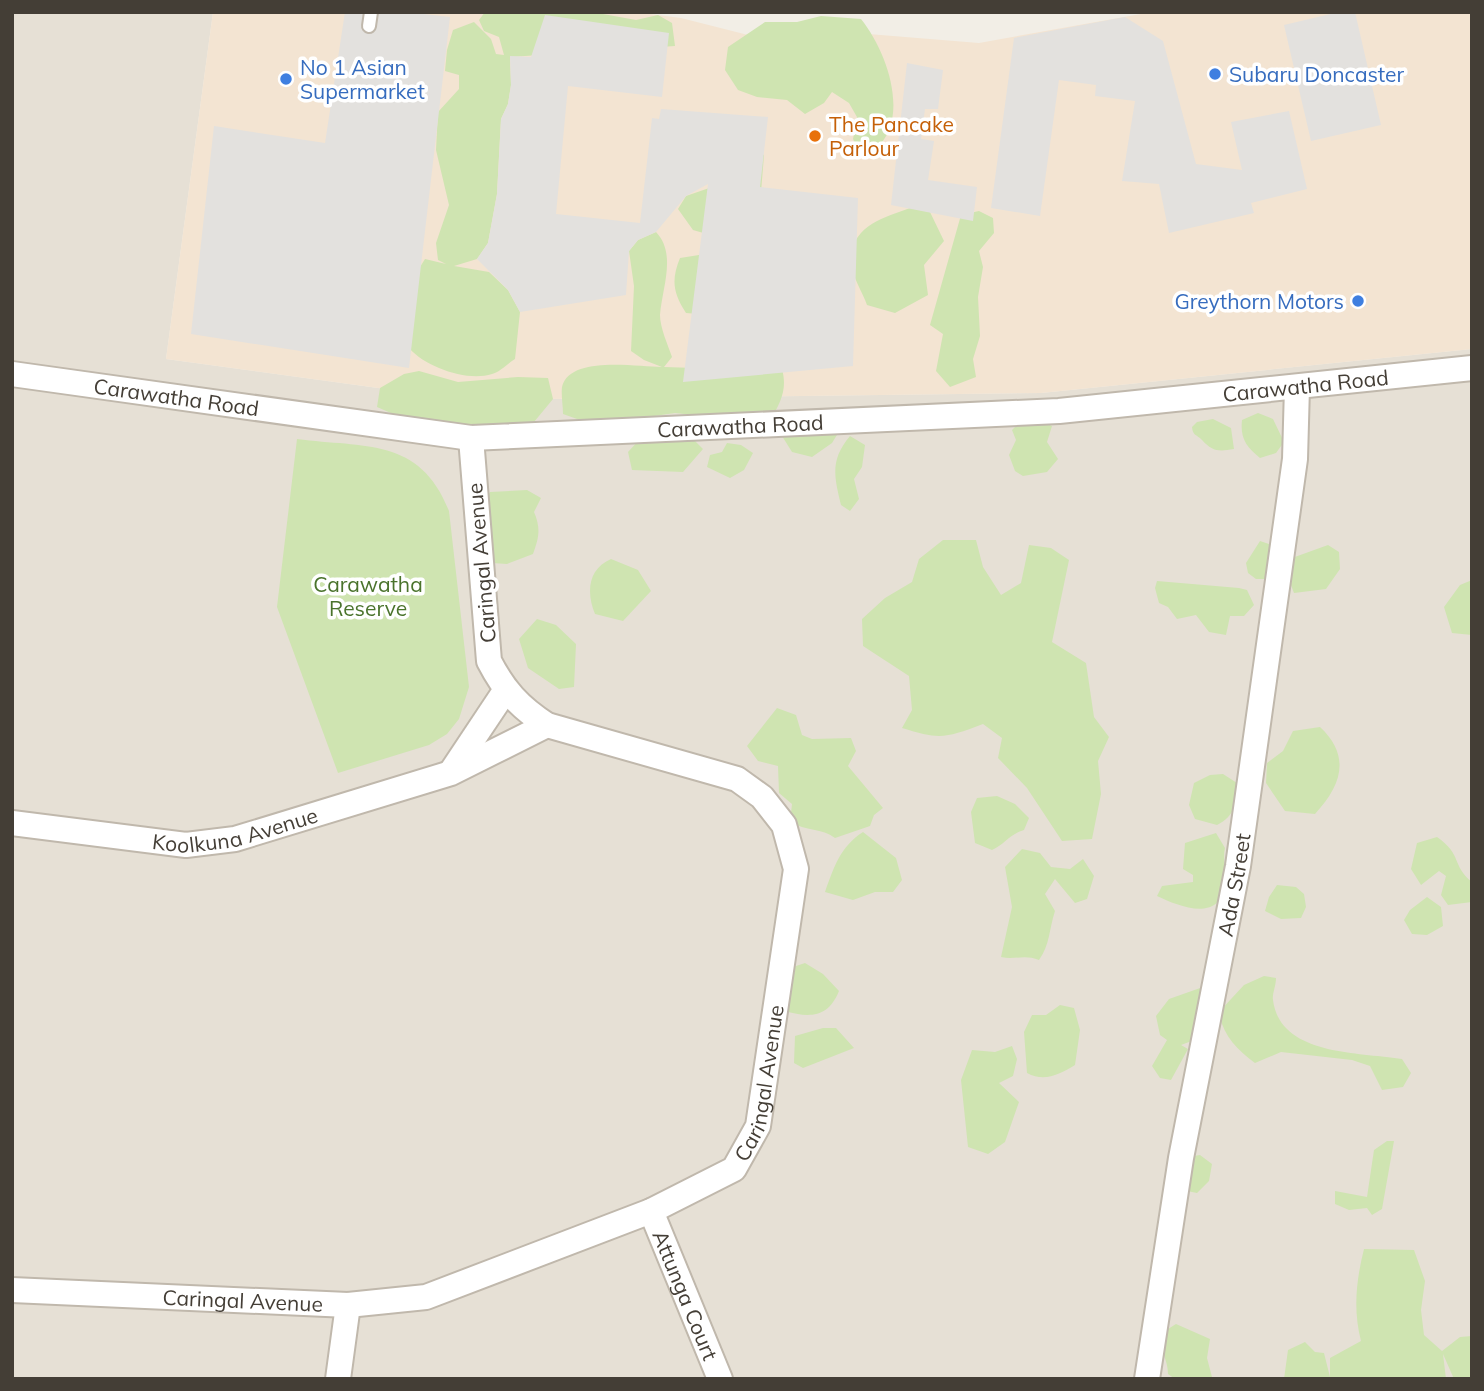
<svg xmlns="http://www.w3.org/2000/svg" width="1484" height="1391" font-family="Mulish,sans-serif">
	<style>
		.residential { fill: #e6e0d5 }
		.commercial { fill: #f3e4d2 }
		.green { fill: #cfe4b1 }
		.parking { fill: #e3e1de }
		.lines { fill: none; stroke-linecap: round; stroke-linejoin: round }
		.service-casing { stroke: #c0b8ac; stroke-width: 16 }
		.minor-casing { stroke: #c0b8ac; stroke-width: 28 }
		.service { stroke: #fff; stroke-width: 12 }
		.minor { stroke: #fff; stroke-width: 24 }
		.shop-dot { fill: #3f7fe0; stroke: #fff; stroke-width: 2.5 }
		.food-dot { fill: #e8710a; stroke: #fff; stroke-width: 2.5 }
		.labels { text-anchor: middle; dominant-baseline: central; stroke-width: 7; stroke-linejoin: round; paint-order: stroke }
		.shop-label { font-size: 21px; fill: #366cbe; stroke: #fff; text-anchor: start }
		.food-label { font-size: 21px; fill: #c56008; stroke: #fff; text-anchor: start }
		.street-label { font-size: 21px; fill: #443e36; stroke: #fff }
		.park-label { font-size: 21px; fill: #4a732c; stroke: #fff }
	</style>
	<rect width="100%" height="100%" fill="#f2eee6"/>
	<!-- residential -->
	<path class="residential" d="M12 12H213L166 359 466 400 1041 393 1472 349V1379H12Z"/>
	<!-- commercial -->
	<path class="commercial" d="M213 12H634L681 18 756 37 856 33 979 43 1152 12H1472V349L1041 393 466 400 166 359Z"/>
	<!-- green -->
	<path class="green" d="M485 12H592L636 20 658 15 672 23 675 46 510 57 511 85 508 104 501 119 497 194 488 243 477 259 454 266 489 272 508 290 520 312 515 359C508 363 500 372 492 374 467 382 426 367 410 349L415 275 425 259 446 264 438 260 436 243 449 205 436 150 438 112 459 89V75L445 71 447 50 453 30 474 22 491 39 496 54 504 55 499 37 484 31 479 20Z
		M821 16 861 19C890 55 916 133 862 158L853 139 857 117 849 103 832 92 824 103 805 114 787 100 757 97 738 90 725 70 728 47 765 22H797Z
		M749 148 764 155 761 192 721 238 693 230 678 209 686 196 715 186Z
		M910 208 930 212 944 241 924 265 928 295 895 313 867 305C863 293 852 276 851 264 849 226 883 218 910 208Z
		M979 211 993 218 994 233 979 251 983 267 978 297 980 336 973 359 976 377 950 387 936 371 943 334 930 325 961 215Z
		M656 232C677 254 662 288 660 315 660 328 668 345 672 357L664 367 695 368 777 354C789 384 785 395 769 423L675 413 594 425 563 414C563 406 561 395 562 387 570 355 636 367 662 367L644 360 631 351 634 286 629 251 638 240Z
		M699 255 711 315 686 313C673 293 671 280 680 258Z
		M419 371 458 382 518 377 548 378 553 399 515 445 400 417 377 407 380 388 404 374Z
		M796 409H837L840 430 832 443 812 457 792 452 782 436Z
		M1258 413 1273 419 1284 442 1276 453 1260 458C1246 447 1240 438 1242 420Z
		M1037 419 1052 426 1047 442 1058 459 1047 472 1023 476 1015 471 1009 455 1016 440 1012 430 1019 423Z
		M1213 419 1231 428 1234 449C1218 452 1212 451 1202 440 1196 434 1193 436 1192 427L1197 422Z
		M689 435 703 449 683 472 632 470 628 452 641 438Z
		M850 436 865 445 862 467 854 479 859 499 850 511 841 505C834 476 830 460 850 436Z
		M297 439C365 448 420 437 449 511L469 687 459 719 447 734 429 745 338 773 277 607Z
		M727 443 741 445 753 453 744 470 730 478 707 467 710 455 722 452Z
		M527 490 541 498 534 512C541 528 539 538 533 554L507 564 492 563 478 515 490 492Z
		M943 540H976L983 567 1001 595 1021 583 1029 545 1051 548 1069 560 1052 642 1086 663 1094 717 1109 737 1098 761 1101 794 1092 839 1062 841 1027 788 998 758 1002 738 983 724C946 738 940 740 902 728L912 710 909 676 863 646 862 619 885 598 912 582 919 559Z
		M1260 541 1272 545 1266 579H1256L1248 573 1246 563Z
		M1328 545 1339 552 1340 569 1326 589 1294 593 1286 572 1292 558Z
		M611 559 638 570 651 591 623 621 595 614C586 592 588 569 611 559Z
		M1472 580V635L1452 633 1444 607 1460 585Z
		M1157 581 1239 588 1247 590 1254 605 1244 616H1230L1226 635 1209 632 1196 615 1177 619 1168 607 1159 603 1155 588Z
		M537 619 556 625 576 644 574 687 559 689 528 668 519 639Z
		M777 708 796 715 802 735 812 739 851 738 856 751 848 766 883 808 874 815 870 826 835 838C822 828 806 831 790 822L792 804 779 793 778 766 758 761 747 746Z
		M1320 727C1351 756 1342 785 1315 814L1285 811 1266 783 1267 763 1283 751 1293 731Z
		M1223 774 1237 783C1237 803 1235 816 1217 825L1195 819 1189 805 1194 783 1210 775Z
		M997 796 1015 804 1029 818 1024 830C1010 834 1005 844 992 850L975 843 971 812 977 798Z
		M863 832 896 858 902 880 893 892H875L853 900 825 892C834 867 840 847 863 832Z
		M1216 833 1225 848C1222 861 1228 872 1225 886 1219 923 1178 906 1157 896L1162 886 1193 882V875L1183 869 1185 843Z
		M1437 837C1463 855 1451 865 1472 882V902L1448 905 1441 895 1446 876 1439 871 1421 885 1411 869 1417 843Z
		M1022 849 1040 853 1051 867 1070 869 1083 859 1094 876 1087 899 1075 903 1055 879 1045 894 1055 911C1049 929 1050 945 1039 960 1025 954 1015 960 1001 957L1012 907 1005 867Z
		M1277 885 1296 887 1304 894 1306 907 1301 918 1281 919 1265 911 1269 897Z
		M1427 897 1441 907 1443 926 1427 935 1412 934 1404 920 1410 910Z
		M805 963 823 974 839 991C828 1018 810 1018 784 1011L787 969Z
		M1264 976 1276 978C1276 986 1272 994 1273 1000 1280 1056 1359 1052 1402 1059L1411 1073 1403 1087 1382 1090 1370 1066 1352 1060 1281 1052 1255 1063C1237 1050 1222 1034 1219 1012L1244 985Z
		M1203 987 1197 1039 1181 1045 1188 1049 1171 1080 1160 1078 1152 1066 1167 1040 1160 1035 1156 1016 1169 999Z
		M1060 1005 1074 1008 1080 1030 1075 1065C1059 1075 1044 1082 1027 1073L1024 1032 1032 1015H1046Z
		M823 1028H836L854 1048 803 1068 794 1063 795 1036Z
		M1012 1046 1017 1059 1013 1076 999 1083 1019 1102 1005 1142 988 1154 968 1147 961 1080 972 1050 995 1052Z
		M1387 1141H1394L1382 1209 1372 1215 1367 1208 1349 1210 1335 1204V1191L1367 1197 1374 1150Z
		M1200 1155 1212 1164 1209 1181 1197 1193 1182 1190 1181 1158Z
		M1364 1249 1414 1250 1425 1281 1421 1310 1424 1335 1442 1351 1460 1337 1472 1336V1379H1454L1443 1354 1446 1379H1284L1288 1350 1305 1342 1315 1352 1324 1353 1330 1377V1358L1361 1341C1353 1310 1356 1281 1364 1249Z
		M1176 1324 1210 1339 1207 1358 1212 1377 1175 1379 1168 1374C1168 1359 1159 1349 1160 1334Z"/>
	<!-- parking -->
	<path class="parking" d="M345 12H406L450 17 409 368 191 334 214 126 325 143Z
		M1339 12H1355L1381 125 1311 141 1284 25Z
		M545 15 669 33 662 97 568 86 556 214 640 223 652 118 659 119 661 109 768 117 760 187 858 198 853 366 683 382 708 184 686 196 656 232 638 240 629 251 626 295 520 312 508 290 477 259 488 243 497 194 501 119 508 104 511 85 510 56 531 57Z
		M1125 17 1163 41 1196 164 1242 170 1231 122 1289 111 1307 189 1251 203 1254 213 1169 233 1159 184 1122 181 1135 101 1095 96 1096 85 1059 80 1040 216 991 208 1014 38Z
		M907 63 943 70 938 109H925L921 139 934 141 928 180 977 187 973 221 891 205Z"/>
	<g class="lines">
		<defs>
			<path id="service" d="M369 26 371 12"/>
			<g id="minor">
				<path id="s1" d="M12 374 471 438 1059 411 1472 368"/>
				<path d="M451 772 505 691"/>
				<path id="s2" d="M12 823 186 845 235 839 451 773 547 725"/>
				<path id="s3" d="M651 1211 720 1379"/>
				<path id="s4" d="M12 1290 348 1305 426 1297 651 1211 734 1169 758 1126 796 869 784 825 762 797 737 779 547 725C519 707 504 690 489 661L471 438"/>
				<path d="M338 1379 348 1305"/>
				<path id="s5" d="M1147 1379 1181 1158 1238 866 1295 459 1297 387"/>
			</g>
		</defs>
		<!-- service casing -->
		<use href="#service" class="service-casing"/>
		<!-- minor casing -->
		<use href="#minor" class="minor-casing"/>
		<!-- service -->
		<use href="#service" class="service"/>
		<!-- minor -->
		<use href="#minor" class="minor"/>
	</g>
	<!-- markers -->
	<g class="shop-dot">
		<circle cx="1215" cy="74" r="7"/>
		<circle cx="286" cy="79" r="7"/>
		<circle cx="1358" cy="301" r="7"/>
	</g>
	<circle class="food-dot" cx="815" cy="136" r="7"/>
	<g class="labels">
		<!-- shop labels -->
		<g class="shop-label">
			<text x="300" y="67">No 1 Asian<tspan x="300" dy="24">Supermarket</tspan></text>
			<text x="1229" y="74">Subaru Doncaster</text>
			<text x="1344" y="301" text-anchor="end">Greythorn Motors</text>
		</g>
		<!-- food labels -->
		<g class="food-label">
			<text x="829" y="124">The Pancake<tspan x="829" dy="24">Parlour</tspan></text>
		</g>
		<!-- street labels -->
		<g class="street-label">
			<text stroke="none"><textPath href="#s1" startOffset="1300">Carawatha Road</textPath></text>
			<text stroke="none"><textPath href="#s1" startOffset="166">Carawatha Road</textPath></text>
			<text stroke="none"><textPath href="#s1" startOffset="733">Carawatha Road</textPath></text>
			<text transform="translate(481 563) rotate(-95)">Caringal Avenue</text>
			<text stroke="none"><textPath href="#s2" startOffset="226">Koolkuna Avenue</textPath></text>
			<text stroke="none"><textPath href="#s5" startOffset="502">Ada Street</textPath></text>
			<text stroke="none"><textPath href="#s4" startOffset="840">Caringal Avenue</textPath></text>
			<text stroke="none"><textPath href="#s3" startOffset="91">Attunga Court</textPath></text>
			<text stroke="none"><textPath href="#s4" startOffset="231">Caringal Avenue</textPath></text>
		</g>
		<!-- park labels -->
		<g class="park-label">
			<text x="368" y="584">Carawatha<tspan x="368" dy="24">Reserve</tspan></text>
		</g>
	</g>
	<!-- border -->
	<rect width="1484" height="1391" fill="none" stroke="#443e36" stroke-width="28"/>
</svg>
